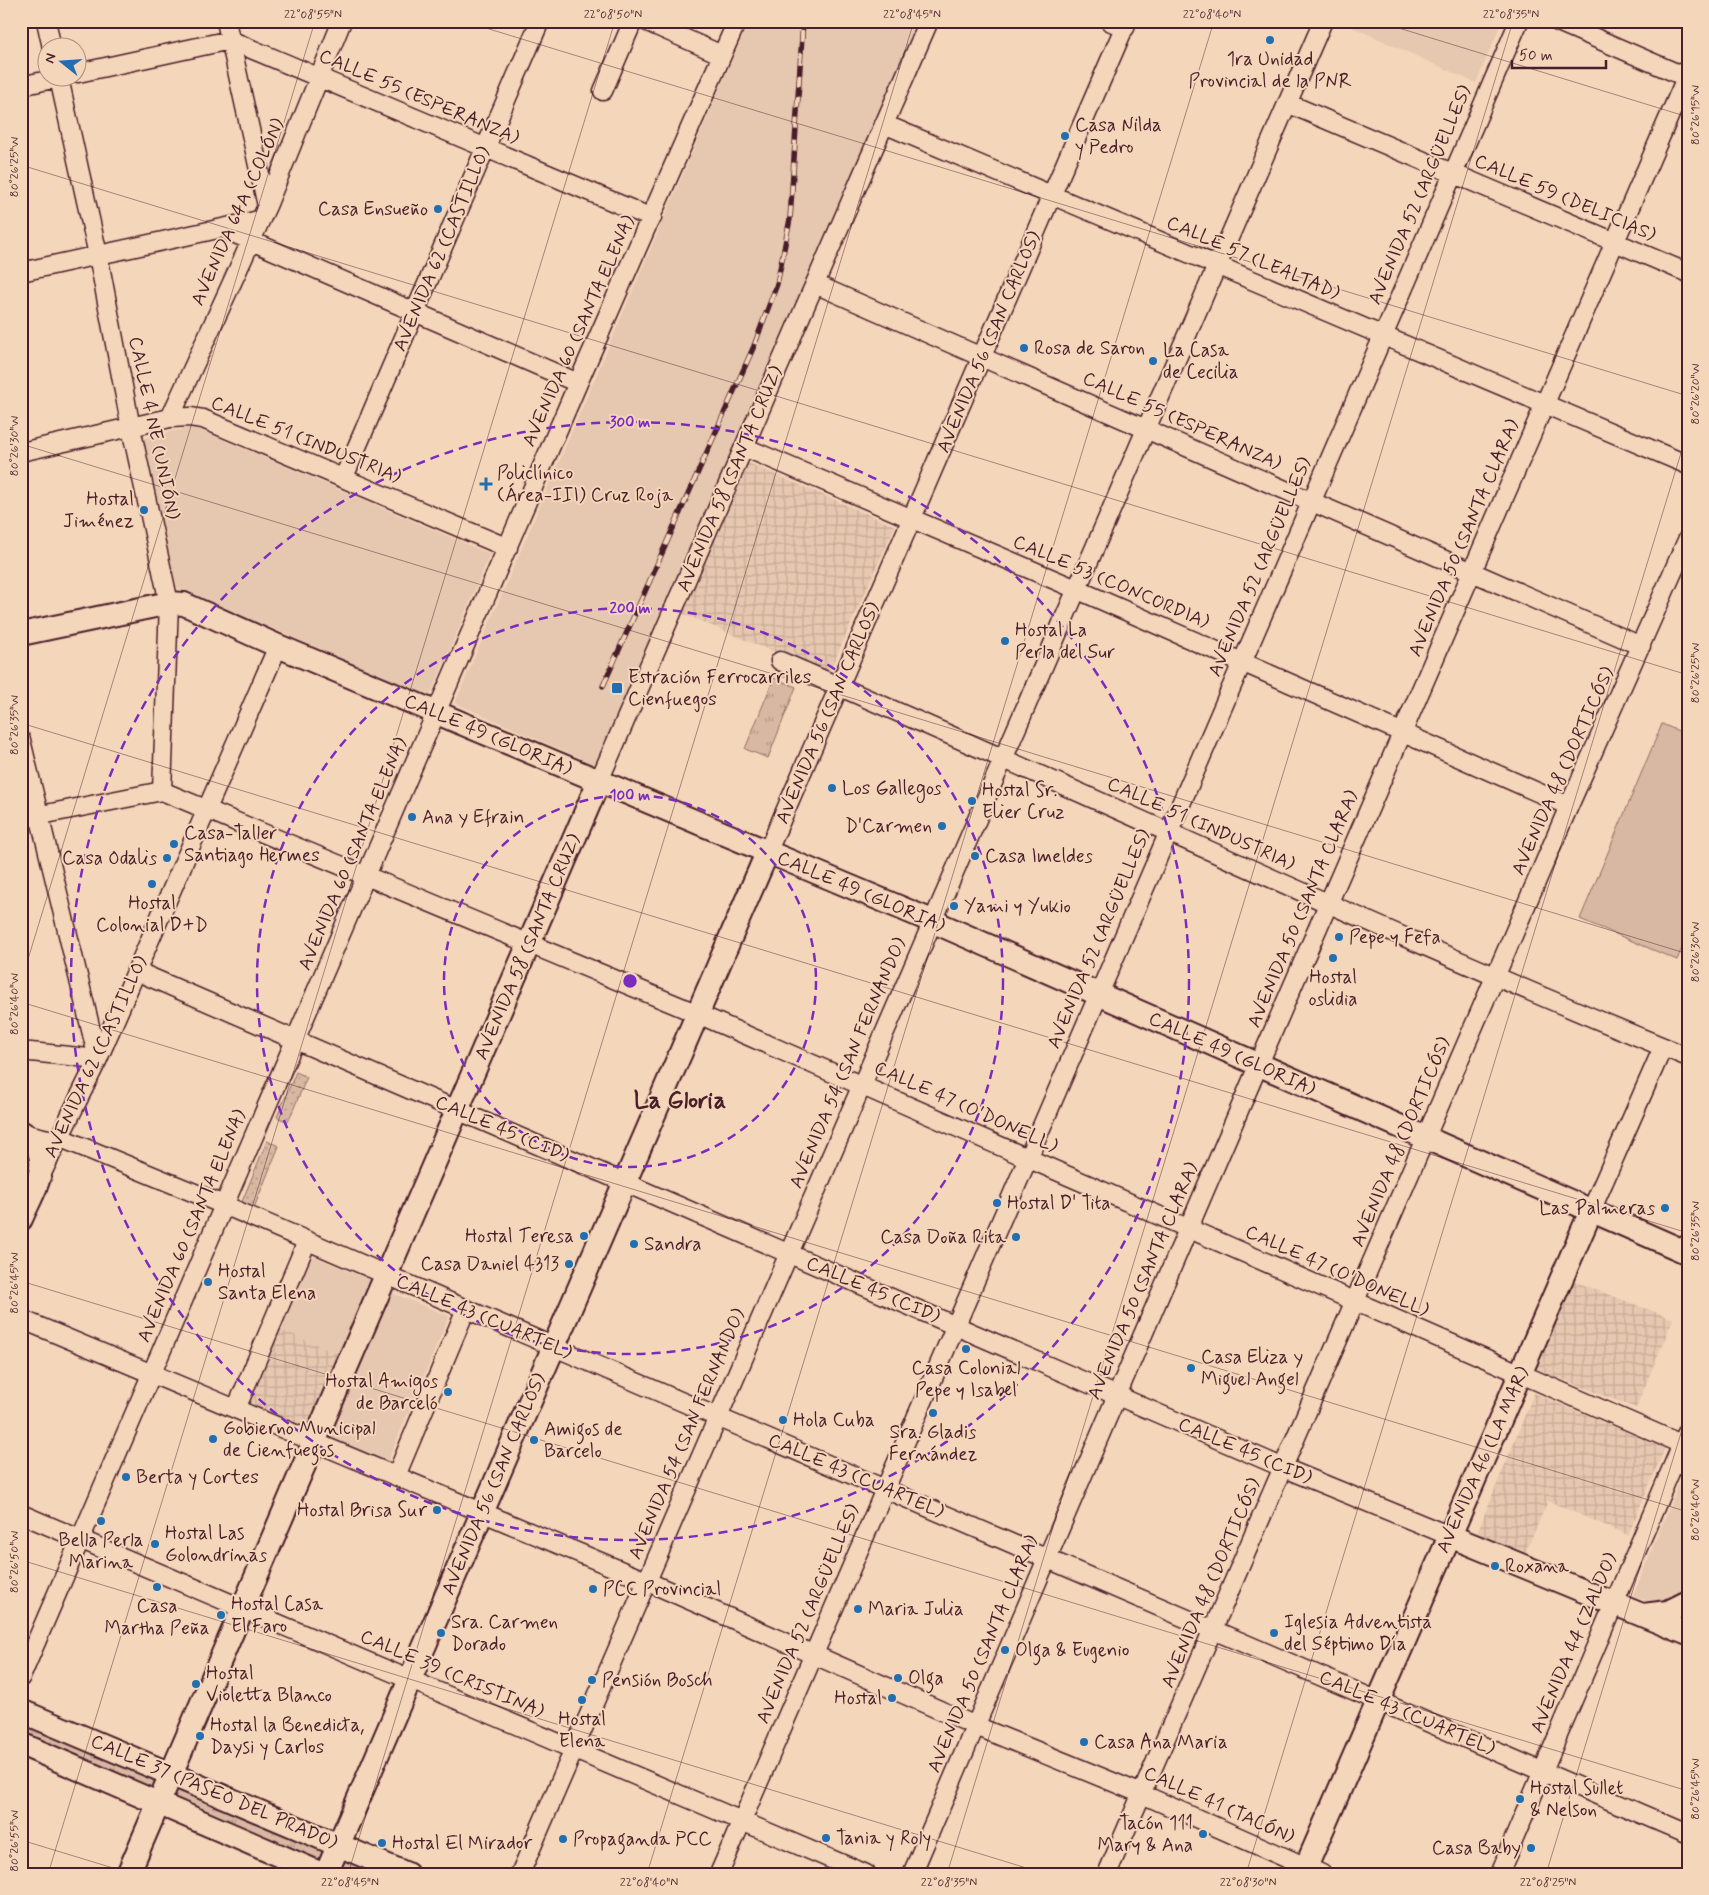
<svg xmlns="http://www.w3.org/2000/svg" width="1709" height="1895" font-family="Mynerve,sans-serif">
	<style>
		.built { fill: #e6c7af }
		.industrial { fill: url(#industrial-grid) }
		.grass { fill: url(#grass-tufts); stroke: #916c66 }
		.park { fill: url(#park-dots); stroke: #916c66 }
		.pitch { fill: #d8b8a2; stroke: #916c66 }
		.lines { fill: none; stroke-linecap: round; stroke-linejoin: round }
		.minor-casing { stroke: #4a1f2b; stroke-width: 21 }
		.major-casing { stroke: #4a1f2b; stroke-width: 26 }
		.minor { stroke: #f4d6ba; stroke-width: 18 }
		.major { stroke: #f4d6ba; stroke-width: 22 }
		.rail-casing { stroke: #4a1f2b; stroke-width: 5.5 }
		.rail { stroke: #f4d6ba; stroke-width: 4; stroke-dasharray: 11; stroke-linecap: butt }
		.ticks { fill: none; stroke: #4a1f2b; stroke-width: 1; stroke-opacity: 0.45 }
		.ring { fill: none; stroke: #7b2cbf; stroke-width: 2.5; stroke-dasharray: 9 6 }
		.poi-dot { fill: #1f6fb2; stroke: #f4d6ba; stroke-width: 2 }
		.labels { text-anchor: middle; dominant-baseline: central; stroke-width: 4; stroke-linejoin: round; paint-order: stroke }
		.poi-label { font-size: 19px; fill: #4a1f2b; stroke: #f4d6ba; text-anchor: start }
		.street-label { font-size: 19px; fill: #4a1f2b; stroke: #f4d6ba }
		.district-label { font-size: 24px; font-weight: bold; fill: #4a1f2b; stroke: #f4d6ba }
		.centre { fill: #7b2cbf; stroke: #f4d6ba; stroke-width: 2.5 }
		.ring-label { font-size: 15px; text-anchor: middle; font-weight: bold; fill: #7b2cbf; stroke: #f4d6ba; stroke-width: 4; stroke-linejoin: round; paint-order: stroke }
		.neatline { fill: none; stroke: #4a1f2b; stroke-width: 2 }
		.ticks-label { font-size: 12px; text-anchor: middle; fill: #4a1f2b }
	</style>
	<defs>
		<pattern id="industrial-grid" width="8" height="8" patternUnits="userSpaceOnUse" patternTransform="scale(1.25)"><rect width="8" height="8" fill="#e6c7af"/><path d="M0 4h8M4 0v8" fill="none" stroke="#c7aa97"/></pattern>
		<pattern id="grass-tufts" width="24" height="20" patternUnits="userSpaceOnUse" patternTransform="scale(1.25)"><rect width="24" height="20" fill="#d8b8a2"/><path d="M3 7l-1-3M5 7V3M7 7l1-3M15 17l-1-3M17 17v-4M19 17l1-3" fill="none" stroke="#b19584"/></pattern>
		<pattern id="park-dots" width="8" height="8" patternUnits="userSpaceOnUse" patternTransform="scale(1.25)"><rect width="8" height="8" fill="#d8b8a2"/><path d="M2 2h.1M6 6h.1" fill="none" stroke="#b19584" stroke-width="1.8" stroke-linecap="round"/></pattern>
	</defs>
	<rect width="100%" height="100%" fill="#f4d6ba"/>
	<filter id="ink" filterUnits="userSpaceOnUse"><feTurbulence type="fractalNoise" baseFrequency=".02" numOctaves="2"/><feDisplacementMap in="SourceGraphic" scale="10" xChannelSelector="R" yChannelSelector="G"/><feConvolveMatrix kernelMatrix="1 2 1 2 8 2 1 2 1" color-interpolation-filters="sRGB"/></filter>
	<g filter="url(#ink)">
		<!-- built -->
		<path class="built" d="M749 21H919L598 766 455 703Z
			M1339 21H1502L1476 83Z
			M193 427 490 554 430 696 176 587 144 438Z
			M310 1255 374 1282 343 1356 278 1328Z
			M385 1290 449 1316 387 1463 324 1436Z
			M1688 1462V1585L1661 1605 1633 1596Z"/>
		<!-- industrial -->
		<path class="industrial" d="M746 462 895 526 828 675 677 611Z
			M1571 1280 1673 1319 1636 1408 1533 1368Z
			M278 1328 343 1356 310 1432 246 1405Z
			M1534 1393 1665 1448 1628 1535 1548 1501 1525 1553 1477 1533Z"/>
		<!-- grass -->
		<path class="grass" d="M774 678 796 687 768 758 745 749Z
			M21 1717 388 1874H333L21 1738Z"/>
		<!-- park -->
		<path class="park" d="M296 1072 307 1077 288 1122 277 1117Z
			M267 1141 279 1146 253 1210 241 1204Z
			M21 1144 33 1158 21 1202Z"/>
		<!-- pitch -->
		<path class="pitch" d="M1662 724 1688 735V934L1677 960 1580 919Z"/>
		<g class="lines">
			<defs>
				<path id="minor" d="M46 21 52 48
					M226 21 267 206
					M645 21 722 55
					M1109 21 1125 28
					M1556 21 1688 78
					M78 73 230 40 652 218
					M59 78 98 255 131 428 169 603 162 791
					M21 86 57 78
					M603 91 633 21
					M1287 103 1688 273
					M884 124 1688 465
					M224 229 578 383
					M21 272 259 220
					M815 284 1641 646
					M170 418 267 206 342 21
					M744 447 1076 589 1569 806
					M21 452 170 418 190 417 203 419 508 548
					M344 477 540 21
					M780 661C1084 791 1382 933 1688 1057
					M21 740 98 1059 21 1051
					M599 781 929 21
					M21 819 162 791 698 1014 1688 1447
					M767 853 1127 21
					M136 971 1284 1468 1450 1536
					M23 1133 48 1139 61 1138 224 1205 1688 1834
					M41 1175 98 1059 278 646
					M1591 1211 1663 1047
					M21 1319 646 1581 976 1726 1142 1794 1322 1874
					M236 1409 307 1241
					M396 1476 466 1309
					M21 1514 866 1874
					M21 1677 578 383 737 21
					M520 1874 1323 21
					M719 1874 1519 21
					M912 1874 1258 1066 1688 73
					M1107 1874 1569 806 1688 538
					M1499 1874 1688 1430"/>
				<path id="major" d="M21 634 169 603 184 604 278 646 932 921 1688 1253
					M21 1132C59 1154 34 1189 21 1219
					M1450 1536 1688 1634
					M1643 1615 1668 1612 1688 1602
					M21 1711 407 1874
					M21 1744 322 1874
					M128 1874 599 781
					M326 1874 767 853
					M1303 1874 1591 1211"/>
			</defs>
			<!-- minor casing -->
			<use href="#minor" class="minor-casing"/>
			<!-- major casing -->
			<use href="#major" class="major-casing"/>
			<!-- minor -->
			<use href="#minor" class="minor"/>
			<!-- major -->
			<use href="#major" class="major"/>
			<defs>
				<path id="rail" d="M603 686 754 346 777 284 790 219 803 21"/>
			</defs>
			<!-- rail casing -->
			<use href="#rail" class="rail-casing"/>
			<!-- rail -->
			<use href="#rail" class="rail"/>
		</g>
	</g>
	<!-- ticks -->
	<path class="ticks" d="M463 21 1688 396M1376 21 1688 117M21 165 1688 675M21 444 1688 954M21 723 1688 1233M21 982 315 21M21 1002 1688 1512M21 1281 1688 1791M21 1560 1046 1874M21 1840 133 1874M48 1874 615 21M348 1874 914 21M647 1874 1214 21M947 1874 1513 21M1246 1874 1688 430M1546 1874 1688 1410"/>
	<!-- distance rings -->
	<g class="ring">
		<circle cx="630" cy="981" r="186"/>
		<circle cx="630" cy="981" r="373"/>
		<circle cx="630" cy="981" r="559"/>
	</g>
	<!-- markers -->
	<g class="poi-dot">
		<circle cx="1270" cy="40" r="5"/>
		<circle cx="1065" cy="136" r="5"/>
		<circle cx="438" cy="209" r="5"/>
		<circle cx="1024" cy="348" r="5"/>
		<circle cx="1153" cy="361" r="5"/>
		<path d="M483.5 476.5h5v5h5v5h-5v5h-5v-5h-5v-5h5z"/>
		<circle cx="144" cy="510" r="5"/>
		<circle cx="1005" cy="641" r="5"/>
		<rect x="611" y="682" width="12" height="12" rx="2.5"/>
		<circle cx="832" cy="788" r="5"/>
		<circle cx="972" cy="801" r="5"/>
		<circle cx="412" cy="817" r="5"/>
		<circle cx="942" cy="826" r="5"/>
		<circle cx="174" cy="844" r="5"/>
		<circle cx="975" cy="856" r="5"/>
		<circle cx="167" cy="858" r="5"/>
		<circle cx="152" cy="884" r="5"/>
		<circle cx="954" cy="906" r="5"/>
		<circle cx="1339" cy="937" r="5"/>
		<circle cx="1333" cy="958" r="5"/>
		<circle cx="997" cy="1203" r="5"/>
		<circle cx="1665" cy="1208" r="5"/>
		<circle cx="584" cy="1236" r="5"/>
		<circle cx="1016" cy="1237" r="5"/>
		<circle cx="634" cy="1244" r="5"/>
		<circle cx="569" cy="1264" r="5"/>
		<circle cx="208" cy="1282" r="5"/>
		<circle cx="966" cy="1349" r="5"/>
		<circle cx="1191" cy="1368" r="5"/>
		<circle cx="448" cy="1392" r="5"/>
		<circle cx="933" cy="1413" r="5"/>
		<circle cx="783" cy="1420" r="5"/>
		<circle cx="213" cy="1439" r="5"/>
		<circle cx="534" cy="1440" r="5"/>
		<circle cx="126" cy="1477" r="5"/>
		<circle cx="437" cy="1510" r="5"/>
		<circle cx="101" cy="1521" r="5"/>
		<circle cx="155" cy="1544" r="5"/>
		<circle cx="1495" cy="1566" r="5"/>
		<circle cx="157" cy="1587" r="5"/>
		<circle cx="593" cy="1589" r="5"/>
		<circle cx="858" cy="1609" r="5"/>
		<circle cx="221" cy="1615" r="5"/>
		<circle cx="441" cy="1633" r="5"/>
		<circle cx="1274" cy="1633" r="5"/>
		<circle cx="1005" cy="1650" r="5"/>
		<circle cx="898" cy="1678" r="5"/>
		<circle cx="592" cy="1680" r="5"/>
		<circle cx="196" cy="1684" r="5"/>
		<circle cx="892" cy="1698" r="5"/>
		<circle cx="582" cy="1700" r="5"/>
		<circle cx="200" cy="1736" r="5"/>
		<circle cx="1084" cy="1742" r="5"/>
		<circle cx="1520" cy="1799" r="5"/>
		<circle cx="1203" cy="1834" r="5"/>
		<circle cx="826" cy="1838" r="5"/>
		<circle cx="563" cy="1839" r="5"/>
		<circle cx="382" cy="1843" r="5"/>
		<circle cx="1531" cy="1848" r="5"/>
	</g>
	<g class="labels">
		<!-- poi labels -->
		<g class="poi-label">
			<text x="1270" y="59" text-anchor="middle">1ra Unidad<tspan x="1270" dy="22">Provincial de la PNR</tspan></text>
			<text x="1075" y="125">Casa Nilda<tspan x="1075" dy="22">y Pedro</tspan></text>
			<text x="428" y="209" text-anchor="end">Casa Ensueño</text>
			<text x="1034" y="348">Rosa de Saron</text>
			<text x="1163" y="350">La Casa<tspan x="1163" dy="22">de Cecilia</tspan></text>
			<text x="497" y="473">Policlínico<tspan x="497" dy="22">(Área-III) Cruz Roja</tspan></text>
			<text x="134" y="499" text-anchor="end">Hostal<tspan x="134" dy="22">Jiménez</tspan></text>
			<text x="1015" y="630">Hostal La<tspan x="1015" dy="22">Perla del Sur</tspan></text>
			<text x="628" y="677">Estración Ferrocarriles<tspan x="628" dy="22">Cienfuegos</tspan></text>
			<text x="842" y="788">Los Gallegos</text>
			<text x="982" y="790">Hostal Sr.<tspan x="982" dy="22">Elier Cruz</tspan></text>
			<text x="422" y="817">Ana y Efrain</text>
			<text x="932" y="826" text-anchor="end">D'Carmen</text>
			<text x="184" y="833">Casa-Taller<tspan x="184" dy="22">Santiago Hermes</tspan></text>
			<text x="985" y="856">Casa Imeldes</text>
			<text x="157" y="858" text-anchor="end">Casa Odalis</text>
			<text x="152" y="903" text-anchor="middle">Hostal<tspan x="152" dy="22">Colonial D+D</tspan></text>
			<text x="964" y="906">Yami y Yukio</text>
			<text x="1349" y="937">Pepe y Fefa</text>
			<text x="1333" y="977" text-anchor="middle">Hostal<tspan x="1333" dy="22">oslidia</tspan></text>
			<text x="1007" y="1203">Hostal D' Tita</text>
			<text x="1655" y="1208" text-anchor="end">Las Palmeras</text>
			<text x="574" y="1236" text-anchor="end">Hostal Teresa</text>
			<text x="1006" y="1237" text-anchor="end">Casa Doña Rita</text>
			<text x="644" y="1244">Sandra</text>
			<text x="559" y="1264" text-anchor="end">Casa Daniel 4313</text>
			<text x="218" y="1271">Hostal<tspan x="218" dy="22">Santa Elena</tspan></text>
			<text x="1201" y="1357">Casa Eliza y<tspan x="1201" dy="22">Miguel Angel</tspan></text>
			<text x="966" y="1368" text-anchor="middle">Casa Colonial<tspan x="966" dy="22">Pepe y Isabel</tspan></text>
			<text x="438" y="1381" text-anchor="end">Hostal Amigos<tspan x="438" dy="22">de Barceló</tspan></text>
			<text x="793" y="1420">Hola Cuba</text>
			<text x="223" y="1428">Gobierno Municipal<tspan x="223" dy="22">de Cienfuegos</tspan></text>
			<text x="544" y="1429">Amigos de<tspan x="544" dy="22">Barcelo</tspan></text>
			<text x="933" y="1432" text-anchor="middle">Sra. Gladis<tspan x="933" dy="22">Fernández</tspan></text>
			<text x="136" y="1477">Berta y Cortes</text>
			<text x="427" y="1510" text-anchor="end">Hostal Brisa Sur</text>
			<text x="165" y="1533">Hostal Las<tspan x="165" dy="22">Golondrinas</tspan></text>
			<text x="101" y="1540" text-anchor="middle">Bella Perla<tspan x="101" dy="22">Marina</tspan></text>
			<text x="1505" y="1566">Roxana</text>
			<text x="603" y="1589">PCC Provincial</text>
			<text x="231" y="1604">Hostal Casa<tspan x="231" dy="22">El Faro</tspan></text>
			<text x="157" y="1606" text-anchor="middle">Casa<tspan x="157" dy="22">Martha Peña</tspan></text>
			<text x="868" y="1609">Maria Julia</text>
			<text x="451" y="1622">Sra. Carmen<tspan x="451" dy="22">Dorado</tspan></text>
			<text x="1284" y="1622">Iglesia Adventista<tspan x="1284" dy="22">del Séptimo Día</tspan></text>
			<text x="1015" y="1650">Olga &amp; Eugenio</text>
			<text x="206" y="1673">Hostal<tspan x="206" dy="22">Violetta Blanco</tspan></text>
			<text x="908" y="1678">Olga</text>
			<text x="602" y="1680">Pensión Bosch</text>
			<text x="882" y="1698" text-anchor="end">Hostal</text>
			<text x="582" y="1719" text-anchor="middle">Hostal<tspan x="582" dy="22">Elena</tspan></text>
			<text x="210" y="1725">Hostal la Benedicta,<tspan x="210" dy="22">Daysi y Carlos</tspan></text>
			<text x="1094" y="1742">Casa Ana Maria</text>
			<text x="1530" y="1788">Hostal Sullet<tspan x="1530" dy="22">&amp; Nelson</tspan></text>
			<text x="1193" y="1823" text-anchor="end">Tacón 111<tspan x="1193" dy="22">Mary &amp; Ana</tspan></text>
			<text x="836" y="1838">Tania y Roly</text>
			<text x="573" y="1839">Propaganda PCC</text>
			<text x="392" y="1843">Hostal El Mirador</text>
			<text x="1521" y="1848" text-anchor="end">Casa Baby</text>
		</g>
		<!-- street labels -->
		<g class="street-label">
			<text transform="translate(419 97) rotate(23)">CALLE 55 (ESPERANZA)</text>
			<text transform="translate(1420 195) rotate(-67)">AVENIDA 52 (ARGÜELLES)</text>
			<text transform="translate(1565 198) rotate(23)">CALLE 59 (DELICIAS)</text>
			<text transform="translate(238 212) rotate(-66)">AVENIDA 64A (COLÓN)</text>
			<text transform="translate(442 249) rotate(-67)">AVENIDA 62 (CASTILLO)</text>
			<text transform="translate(1253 258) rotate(23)">CALLE 57 (LEALTAD)</text>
			<text transform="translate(579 331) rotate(-66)">AVENIDA 60 (SANTA ELENA)</text>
			<text transform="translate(989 342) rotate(-67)">AVENIDA 56 (SAN CARLOS)</text>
			<text transform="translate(1182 421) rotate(24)">CALLE 55 (ESPERANZA)</text>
			<text transform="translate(154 428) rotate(78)">CALLE 4 NE (UNIÓN)</text>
			<text transform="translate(306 440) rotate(22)">CALLE 51 (INDUSTRIA)</text>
			<text transform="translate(730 479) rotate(-67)">AVENIDA 58 (SANTA CRUZ)</text>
			<text transform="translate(1464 538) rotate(-67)">AVENIDA 50 (SANTA CLARA)</text>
			<text transform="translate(1260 567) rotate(-67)">AVENIDA 52 (ARGÜELLES)</text>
			<text transform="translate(1111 582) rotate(23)">CALLE 53 (CONCORDIA)</text>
			<text transform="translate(828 713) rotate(-67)">AVENIDA 56 (SAN CARLOS)</text>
			<text transform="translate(488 735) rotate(23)">CALLE 49 (GLORIA)</text>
			<text transform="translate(1563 771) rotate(-66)">AVENIDA 48 (DORTICÓS)</text>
			<text transform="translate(1201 824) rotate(24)">CALLE 51 (INDUSTRIA)</text>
			<text transform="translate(353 854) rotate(-67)">AVENIDA 60 (SANTA ELENA)</text>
			<text transform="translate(861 892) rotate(23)">CALLE 49 (GLORIA)</text>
			<text transform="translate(1303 909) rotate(-67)">AVENIDA 50 (SANTA CLARA)</text>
			<text transform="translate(1099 939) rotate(-67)">AVENIDA 52 (ARGÜELLES)</text>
			<text transform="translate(528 947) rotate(-67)">AVENIDA 58 (SANTA CRUZ)</text>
			<text transform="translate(1232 1054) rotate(24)">CALLE 49 (GLORIA)</text>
			<text transform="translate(96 1057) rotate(-65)">AVENIDA 62 (CASTILLO)</text>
			<text transform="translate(848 1063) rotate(-67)">AVENIDA 54 (SAN FERNANDO)</text>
			<text transform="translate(966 1107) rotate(24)">CALLE 47 (O'DONELL)</text>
			<text transform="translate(502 1129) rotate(23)">CALLE 45 (CID)</text>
			<text transform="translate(1401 1142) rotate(-67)">AVENIDA 48 (DORTICÓS)</text>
			<text transform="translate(192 1226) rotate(-67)">AVENIDA 60 (SANTA ELENA)</text>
			<text transform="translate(1337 1271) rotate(24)">CALLE 47 (O'DONELL)</text>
			<text transform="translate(1143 1281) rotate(-67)">AVENIDA 50 (SANTA CLARA)</text>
			<text transform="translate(873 1290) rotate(23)">CALLE 45 (CID)</text>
			<text transform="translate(484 1317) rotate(23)">CALLE 43 (CUARTEL)</text>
			<text transform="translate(687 1434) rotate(-67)">AVENIDA 54 (SAN FERNANDO)</text>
			<text transform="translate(1245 1451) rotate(23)">CALLE 45 (CID)</text>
			<text transform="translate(1483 1460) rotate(-66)">AVENIDA 46 (LA MAR)</text>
			<text transform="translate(856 1476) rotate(23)">CALLE 43 (CUARTEL)</text>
			<text transform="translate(494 1484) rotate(-67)">AVENIDA 56 (SAN CARLOS)</text>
			<text transform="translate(1211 1583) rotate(-67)">AVENIDA 48 (DORTICÓS)</text>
			<text transform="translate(808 1614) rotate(-67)">AVENIDA 52 (ARGÜELLES)</text>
			<text transform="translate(1574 1643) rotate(-67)">AVENIDA 44 (ZALDO)</text>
			<text transform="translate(983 1654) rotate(-67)">AVENIDA 50 (SANTA CLARA)</text>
			<text transform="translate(452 1674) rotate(23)">CALLE 39 (CRISTINA)</text>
			<text transform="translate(1407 1713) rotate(23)">CALLE 43 (CUARTEL)</text>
			<text transform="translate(214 1792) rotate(23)">CALLE 37 (PASEO DEL PRADO)</text>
			<text transform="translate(1219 1805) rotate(24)">CALLE 41 (TACÓN)</text>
		</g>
		<!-- district labels -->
		<g class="district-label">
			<text x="680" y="1101">La Gloria</text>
		</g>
	</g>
	<circle cx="630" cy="981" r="8" class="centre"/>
	<g class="ring-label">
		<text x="630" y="427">300 m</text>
		<text x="630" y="613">200 m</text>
		<text x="630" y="800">100 m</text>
	</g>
	<!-- margin -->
	<rect width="1709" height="1895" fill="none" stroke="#f4d6ba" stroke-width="55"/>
	<!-- north arrow -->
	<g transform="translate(62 62) rotate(287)"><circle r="24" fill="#f4d6ba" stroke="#b08d81"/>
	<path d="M0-4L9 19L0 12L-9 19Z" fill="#1f6fb2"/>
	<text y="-8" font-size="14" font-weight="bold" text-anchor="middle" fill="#4a1f2b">N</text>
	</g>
	<!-- scale -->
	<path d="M1512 60v8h94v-8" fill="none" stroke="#4a1f2b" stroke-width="2.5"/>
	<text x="1519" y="60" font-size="15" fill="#4a1f2b" stroke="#f4d6ba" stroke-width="4" paint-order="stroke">50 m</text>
	<rect x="28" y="28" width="1654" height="1840" class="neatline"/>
	<g class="ticks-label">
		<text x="313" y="18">22°08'55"N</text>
		<text x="613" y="18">22°08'50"N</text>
		<text x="912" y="18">22°08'45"N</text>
		<text x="1212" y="18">22°08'40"N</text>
		<text x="1511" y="18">22°08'35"N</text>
		<text transform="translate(1695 115) rotate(-90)" y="4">80°26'15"W</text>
		<text transform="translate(14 167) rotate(-90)" y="4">80°26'25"W</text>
		<text transform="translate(1695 394) rotate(-90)" y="4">80°26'20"W</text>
		<text transform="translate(14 446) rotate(-90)" y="4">80°26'30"W</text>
		<text transform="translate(1695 673) rotate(-90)" y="4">80°26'25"W</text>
		<text transform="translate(14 725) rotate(-90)" y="4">80°26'35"W</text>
		<text transform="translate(1695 952) rotate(-90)" y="4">80°26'30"W</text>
		<text transform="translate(14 1004) rotate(-90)" y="4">80°26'40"W</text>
		<text transform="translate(1695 1231) rotate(-90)" y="4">80°26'35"W</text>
		<text transform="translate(14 1283) rotate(-90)" y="4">80°26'45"W</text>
		<text transform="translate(1695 1510) rotate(-90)" y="4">80°26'40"W</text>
		<text transform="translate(14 1562) rotate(-90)" y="4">80°26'50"W</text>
		<text transform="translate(1695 1789) rotate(-90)" y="4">80°26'45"W</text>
		<text transform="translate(14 1841) rotate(-90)" y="4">80°26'55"W</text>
		<text x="350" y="1886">22°08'45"N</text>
		<text x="649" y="1886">22°08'40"N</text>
		<text x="949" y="1886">22°08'35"N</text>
		<text x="1248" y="1886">22°08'30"N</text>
		<text x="1548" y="1886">22°08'25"N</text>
	</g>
</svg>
